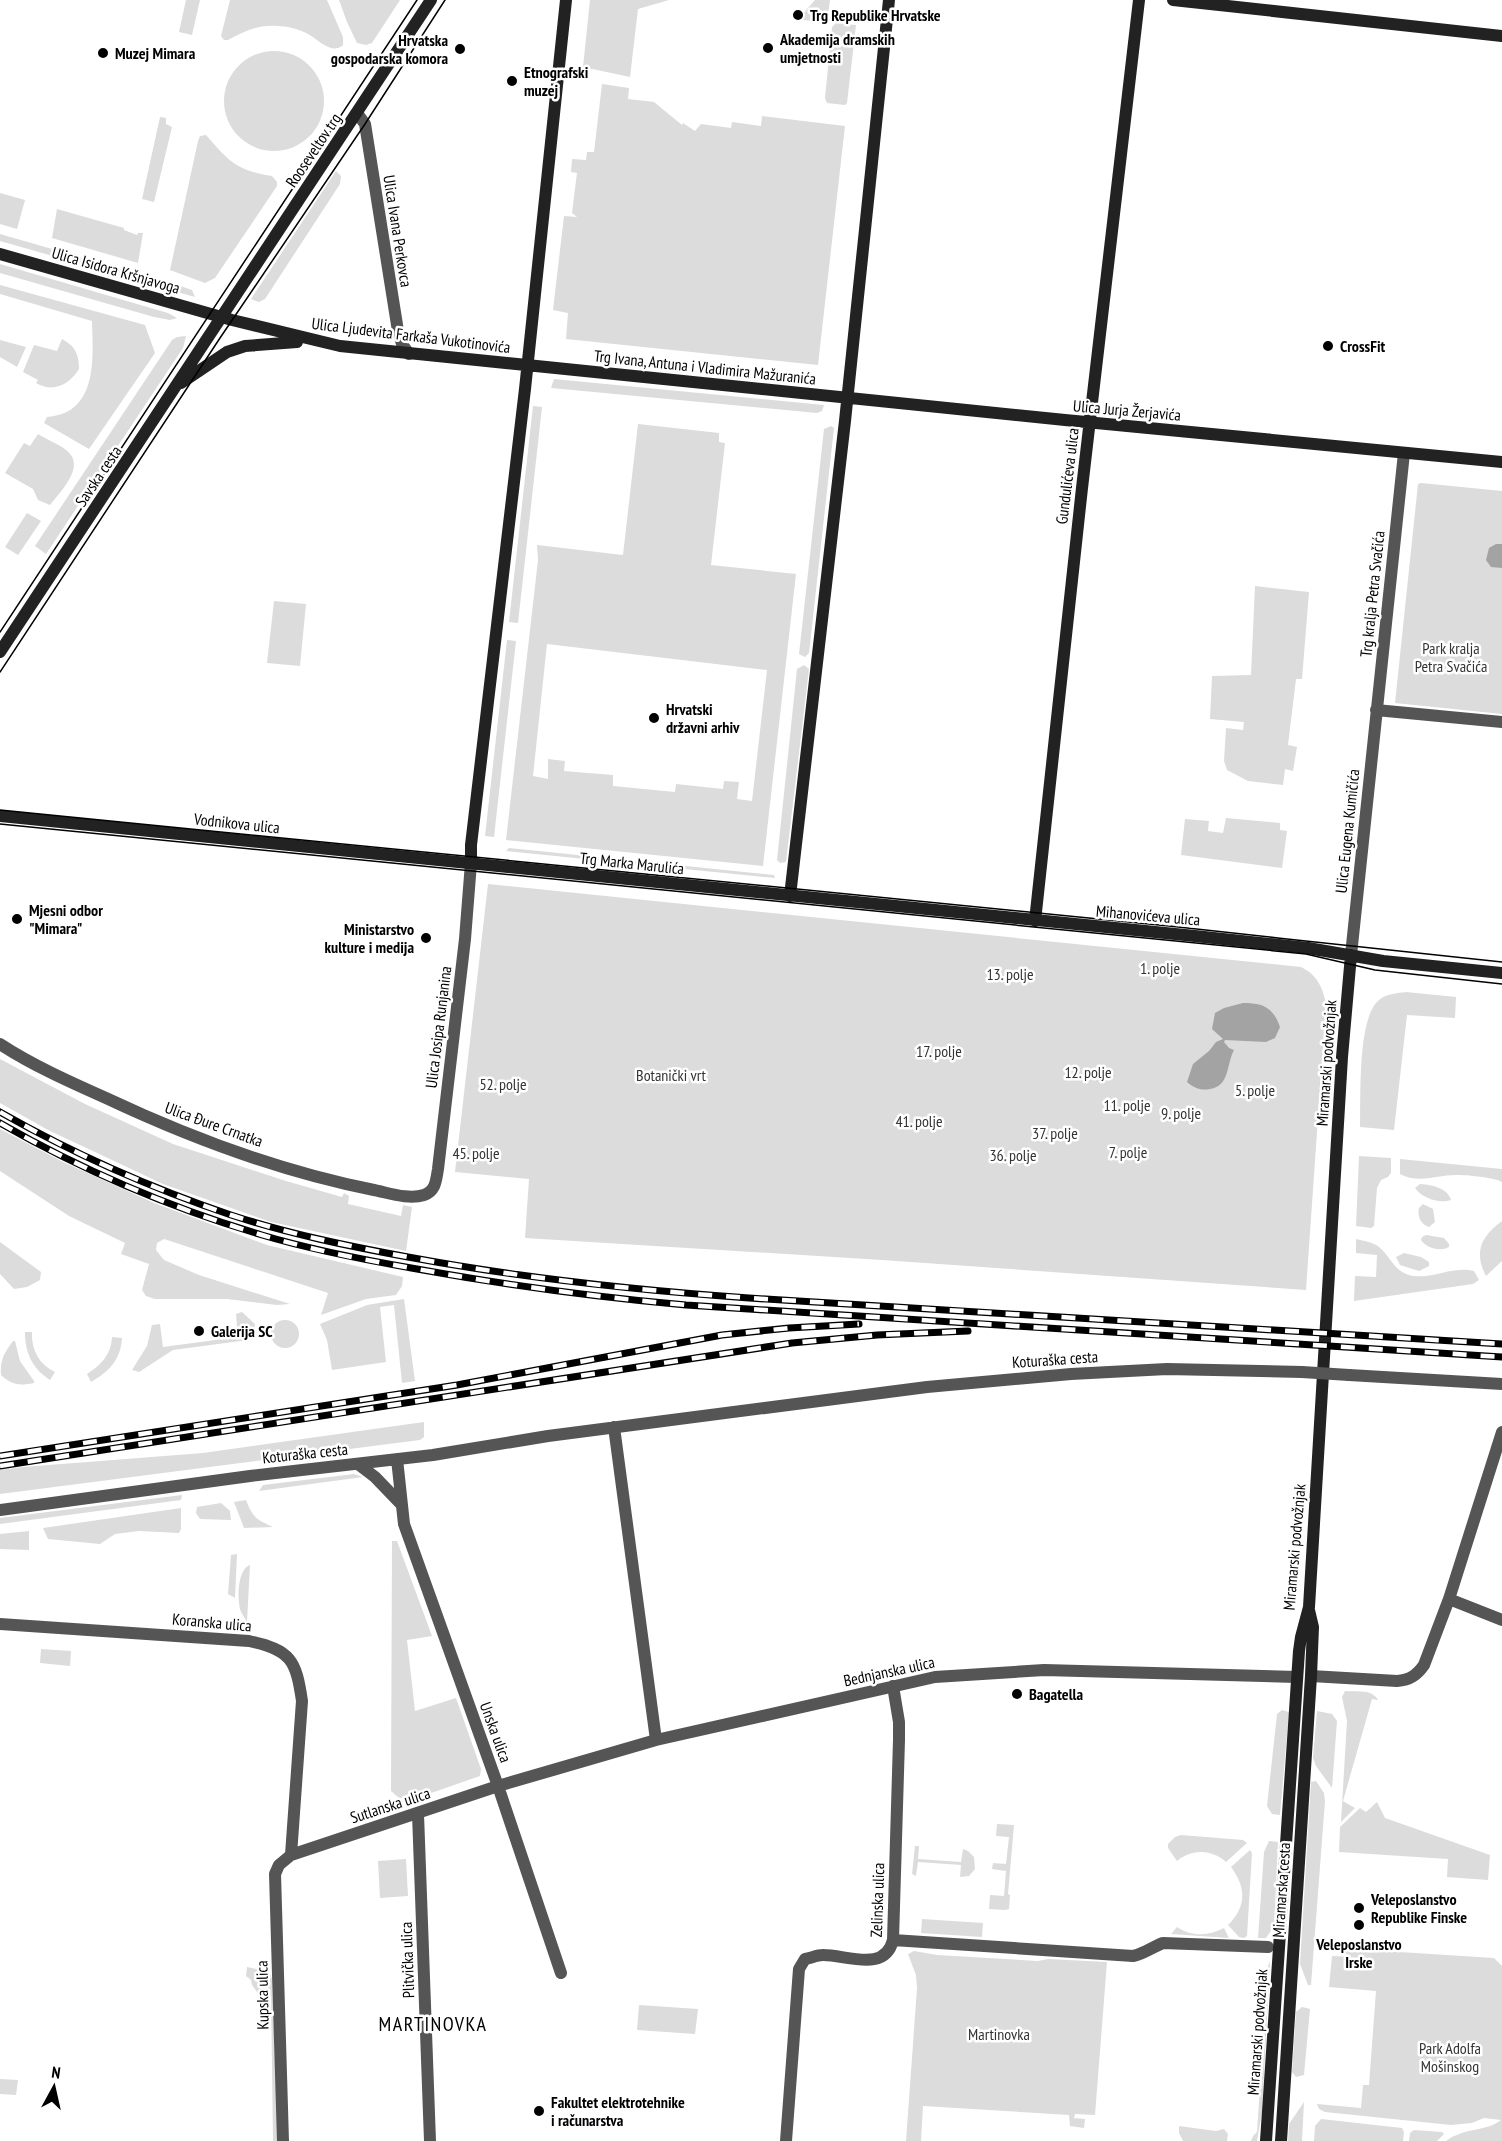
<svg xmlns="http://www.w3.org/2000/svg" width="1502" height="2141" font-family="'PT Sans Narrow',sans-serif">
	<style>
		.green { fill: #dcdcdc; fill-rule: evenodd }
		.water { fill: #a3a3a3 }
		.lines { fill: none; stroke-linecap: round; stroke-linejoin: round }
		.street { stroke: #555; stroke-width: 12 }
		.secondary { stroke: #222; stroke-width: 12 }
		.tram { stroke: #000; stroke-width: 1.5 }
		.rail-casing { stroke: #000; stroke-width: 7 }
		.rail { stroke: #fff; stroke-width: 4.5; stroke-dasharray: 14; stroke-linecap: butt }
		.street-bridge { stroke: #555; stroke-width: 12 }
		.poi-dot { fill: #000; stroke: #fff; stroke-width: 2 }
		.labels { text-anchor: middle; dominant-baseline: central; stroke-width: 5; stroke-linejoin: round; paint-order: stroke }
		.poi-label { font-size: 16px; font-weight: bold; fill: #000; stroke: #fff; text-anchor: start }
		.street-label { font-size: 16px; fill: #000; stroke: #fff }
		.park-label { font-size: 16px; fill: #333; stroke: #fff }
		.quarter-label { font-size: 20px; letter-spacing: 1.5px; fill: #000; stroke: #fff }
	</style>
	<rect width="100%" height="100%" fill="#fff"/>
	<!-- green -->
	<path class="green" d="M186 0H200L192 35 179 32Z
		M230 0H327L343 37V45C331 56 317 38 306 33 298 29 287 26 278 26 259 24 244 31 228 40H224L221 36Z
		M339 0H400L372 43 366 45 357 43 347 22Z
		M590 0H669L638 9 630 77 583 67Z
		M815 0H830L827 22 803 20 800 17Z
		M836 23 856 25 847 103 845 105 827 103 825 98 832 27Z
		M224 101a50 50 0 1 1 100 0a50 50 0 1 1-100 0Z
		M602 84 629 88 628 99 654 102 682 125 683 123 695 131 701 124 731 128 732 122 761 126 762 116 845 126 818 365 566 339 568 313 553 310 564 216 577 217 572 213 577 173 571 172 572 159 586 160 587 152H594Z
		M160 117 166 118V124L172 127 154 202 142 199Z
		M206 135C229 161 235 170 272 176L277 182V186L215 278 205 283 170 270 198 141 200 136Z
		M336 171 341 176 340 184 265 299 259 302 251 299Z
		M0 193 25 200 17 229 0 224Z
		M57 209 124 228V230L137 235 138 233H143L138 263 52 238Z
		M0 234 132 272 134 279 0 241Z
		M0 264 168 313 177 318 170 320 154 317 0 273Z
		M157 278 192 290 195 297 149 284 152 280Z
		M0 285 145 325 155 353 89 449 44 423 47 417C98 413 93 359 92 321L0 294Z
		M186 336 183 348 46 554 35 546 172 340 177 337Z
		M62 339C75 346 79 354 79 369 69 385 53 393 36 383L38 380 23 372 34 345 57 351Z
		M0 340 26 347 17 367 0 357Z
		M554 379 824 405 822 411 817 413 551 388Z
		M533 406 542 407 518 623 509 622Z
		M638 424 719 433V442L725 443 711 565 796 574 763 866 506 840 538 560 537 545 623 555ZM547 644 767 670 752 801 737 799 739 782 724 781 723 789 676 784 675 792 613 786V775L564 771 565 761 548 759V779L533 776Z
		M831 426 834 428 809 653 805 657 799 654 824 429Z
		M38 434C47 440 65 446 71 455 82 471 59 493 50 505L38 500 33 489 5 473 24 443 30 446Z
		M1421 483 1502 491V714L1395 703 1418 484Z
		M27 513 41 521 18 555 5 547Z
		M1255 586 1309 592 1302 679H1296L1288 745 1297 747 1293 771 1285 769 1283 785 1248 781 1227 770 1224 761 1226 728 1243 730 1244 722 1210 719 1212 676 1251 675Z
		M274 601 306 604 300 666 267 663Z
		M507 640 516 641 494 837 485 836Z
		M804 665 809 669 786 862 780 863 777 860 797 669Z
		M1226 818 1280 823V830L1287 831 1282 868 1181 855 1185 819 1209 821 1208 831 1223 833Z
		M509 848 774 875 775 878 506 851Z
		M488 884 1301 967C1317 975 1322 986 1326 1003L1306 1290 882 1260 525 1238 529 1179 455 1172Z
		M1406 992 1456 997 1455 1018 1407 1015 1394 1130 1360 1127C1361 1098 1357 1018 1379 1000 1386 994 1397 993 1406 992Z
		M0 1059 85 1104 173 1144 286 1181 342 1197 344 1193 349 1196 348 1204 401 1216 403 1205 412 1207 406 1251 271 1222 163 1184 48 1130 0 1103Z
		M0 1129 63 1162 154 1203 267 1245 403 1277 402 1286 396 1295 366 1299 321 1315 328 1293 164 1239 157 1243 156 1250 164 1260 199 1275 290 1304 277 1305 227 1299H155L146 1296 142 1290 149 1264 121 1254 125 1243 69 1216 0 1171Z
		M1359 1156 1391 1158V1173L1388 1177 1381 1180 1377 1188 1374 1226 1371 1228 1356 1226Z
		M1400 1159 1502 1169V1182C1493 1177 1466 1175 1456 1175 1437 1175 1418 1184 1400 1174Z
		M1420 1184C1432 1185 1448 1188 1451 1200 1439 1204 1422 1198 1415 1188Z
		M1423 1204 1433 1209 1435 1222 1429 1227C1421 1224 1417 1217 1419 1208Z
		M1502 1221V1261L1486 1276C1473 1251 1482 1236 1502 1221Z
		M1426 1235 1444 1238 1449 1244V1247C1440 1252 1426 1248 1421 1240L1422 1237Z
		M1356 1239C1364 1241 1373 1242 1379 1247 1391 1257 1393 1270 1409 1275 1431 1281 1452 1265 1474 1271L1479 1280 1473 1284 1354 1301 1355 1276 1376 1277 1377 1255 1356 1253Z
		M0 1242 41 1272 40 1280 27 1287 14 1289 0 1274Z
		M1404 1253 1421 1257 1429 1262V1266L1419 1271 1400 1265 1396 1257Z
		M404 1299 415 1381 402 1383 394 1305 380 1307 386 1362 332 1370 327 1340 320 1324 367 1305Z
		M242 1312 255 1324 254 1334 248 1340 173 1350 139 1372 132 1370 147 1346 152 1325 160 1324 163 1347 238 1337 236 1314Z
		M271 1334a14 14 0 1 1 28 0a14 14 0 1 1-28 0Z
		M25 1332H32C31 1349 39 1365 55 1372L50 1380C32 1368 25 1353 25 1332Z
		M112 1337 122 1338C121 1359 109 1372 91 1382L87 1374C101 1365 111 1355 112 1337Z
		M13 1341H15L20 1361 34 1381V1383C19 1386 12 1385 1 1375 0 1360 4 1353 13 1341Z
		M424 1422V1437L420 1440 0 1494V1470L23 1467 203 1453Z
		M354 1474 363 1477 259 1491 263 1485Z
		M182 1495 181 1500 0 1524V1518Z
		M246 1500C253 1518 256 1519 273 1527L244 1528 234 1502Z
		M221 1503 230 1511 231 1520 200 1519 196 1513 197 1507Z
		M181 1508V1529L179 1533 139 1531 115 1534 100 1544 48 1539 43 1528Z
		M29 1531V1550L0 1549V1534Z
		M392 1541H397L432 1636 407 1640 415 1711 456 1698 481 1769 480 1776 414 1799 399 1798 391 1791Z
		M237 1554 235 1598 228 1594 231 1555Z
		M250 1565 247 1622C245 1618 241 1613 240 1609 237 1597 238 1569 250 1565Z
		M41 1649 71 1651 70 1666 40 1663Z
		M1345 1691C1358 1692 1372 1689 1378 1700L1372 1699 1343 1801 1355 1808 1341 1822 1347 1721 1342 1697Z
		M1282 1710 1289 1712 1280 1815 1272 1814 1267 1806 1277 1714Z
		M1317 1711 1332 1714 1337 1721 1332 1788 1316 1766 1313 1758Z
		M1316 1781 1324 1793 1325 1801 1311 1985H1308L1300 1964 1311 1782Z
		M1377 1802 1385 1818 1490 1855 1488 1880 1447 1877 1448 1859 1339 1852 1340 1827 1360 1808 1366 1812Z
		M997 1824 1014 1825 1008 1894 1010 1895 1009 1909 1005 1910 989 1909 990 1895 1004 1896 1006 1871 992 1869 993 1863 1006 1864 1009 1837 996 1836Z
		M1181 1835 1243 1840 1247 1843 1226 1862C1211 1849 1192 1849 1177 1861L1168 1848V1844L1175 1837Z
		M1269 1841 1278 1842 1274 1926 1266 1938H1258L1264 1852Z
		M915 1846H919L918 1859 961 1862 963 1849 968 1851 974 1857 975 1869 969 1876 960 1877 961 1865 918 1862 916 1876 912 1874Z
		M1250 1850 1252 1853 1247 1936 1244 1938 1239 1937 1228 1925C1248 1905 1245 1886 1231 1867Z
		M406 1859 408 1896 380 1898 378 1861Z
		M922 1919 983 1923 982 1937 921 1933Z
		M1177 1927C1192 1937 1208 1936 1224 1928L1229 1938 1171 1934Z
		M1336 1948 1494 1958 1502 1966V2141H1446C1465 2127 1486 2132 1501 2120L1484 2118 1472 2123 1451 2125 1325 2112 1319 2109 1317 2104 1361 2108 1363 2085H1369L1376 1991 1329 1987 1332 1956 1351 1957Z
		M914 1951 937 1955 1038 1961 1048 1959 1107 1962 1095 2115 1075 2114 1074 2118 1085 2119 1084 2128 1070 2126 1069 2115 923 2106 921 2141H906L917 1988 916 1975 908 1954Z
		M1270 1961 1262 2112 1257 2141H1251L1253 2136 1257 2132 1268 1966Z
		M247 1967 269 1972 272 1979 278 2141H273L271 1997 260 1996 252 1985 251 1980 246 1976Z
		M639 2005 698 2009 695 2034 637 2030Z
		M1302 2007 1310 2009 1304 2075 1296 2077 1292 2072 1296 2012Z
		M0 2079 18 2080 16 2095 0 2094Z
		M1304 2102 1302 2141H1288L1289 2124Z
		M1321 2119 1402 2128 1404 2132 1403 2141H1314L1315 2126Z
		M1179 2126 1216 2131 1224 2129 1228 2134 1227 2141H1183L1179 2133Z
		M1414 2130 1442 2132 1444 2134 1437 2141H1409L1410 2133Z"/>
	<!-- water -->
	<path class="water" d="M1496 544H1502V568L1491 567 1486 560 1489 548Z
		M1243 1003C1263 1003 1273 1007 1280 1027L1275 1038 1266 1042 1225 1040 1224 1042 1229 1048 1234 1050C1226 1065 1230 1086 1210 1089 1201 1091 1194 1088 1187 1082L1193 1064 1209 1051 1216 1042 1223 1039 1212 1029 1215 1013 1224 1008Z"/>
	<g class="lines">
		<!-- street -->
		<path class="street" d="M357 113 365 124 398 331 402 344 409 354
			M1376 710 1502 722
			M1351 955 1404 453
			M0 1044C32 1065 70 1082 106 1098 191 1138 282 1172 374 1190 389 1193 409 1200 424 1195 436 1191 436 1180 438 1169L465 939 471 863
			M1349 1375 1502 1384
			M614 1427 656 1740
			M397 1459 404 1524 498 1786 561 1973
			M358 1464 375 1477 401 1504
			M0 1510 250 1476 433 1455 548 1436 927 1387 1071 1374 1167 1369 1302 1372
			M1449 1599 1502 1620
			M0 1624 249 1641C291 1650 296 1660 302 1701L291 1855
			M1311 1676 1397 1681C1410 1680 1417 1675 1424 1665L1449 1599 1502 1432
			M418 1814 430 2141
			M893 1940 1133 1956C1144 1954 1152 1947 1163 1943L1268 1947
			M283 2141 275 1874 279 1865 291 1855 498 1786 656 1740 935 1677 1044 1670 1297 1677
			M786 2141 799 1969 805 1959C811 1958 817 1955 823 1955 847 1955 885 1973 893 1940L899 1740V1722L893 1686"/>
		<!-- secondary -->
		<path class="secondary" d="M1173 0 1502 36
			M0 254 232 320 340 346 1065 420 1502 462
			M181 383 227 352 245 346 297 342
			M0 652 431 0
			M0 816 1195 936 1308 948 1383 961 1502 973
			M471 863V845L525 389 566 0
			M790 896 845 421 889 0
			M1035 921 1082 488 1139 0
			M1266 2141 1299 1651 1301 1637 1309 1607 1342 1057 1351 955
			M1281 2141 1311 1676 1313 1627 1309 1610"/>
		<!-- tram -->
		<path class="tram" d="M0 632 417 0
			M0 672 220 338 365 124 445 0
			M0 810 1169 926C1280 938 1391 951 1502 962
			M0 824 1306 954 1375 970 1502 984"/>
		<defs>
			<path id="rail" d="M0 1112C74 1154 151 1188 231 1215 289 1234 348 1246 408 1257 521 1278 635 1290 749 1298L1502 1344
				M0 1123C82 1170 171 1208 262 1235 312 1250 365 1260 417 1269 506 1285 595 1297 686 1305L1502 1357
				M0 1456 457 1385 722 1335 789 1328 859 1324
				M0 1466 792 1343 877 1335 968 1331"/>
		</defs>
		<!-- rail casing -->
		<use href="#rail" class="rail-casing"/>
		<!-- rail -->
		<use href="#rail" class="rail"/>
		<!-- street-bridge -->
		<path class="street-bridge" d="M1302 1372 1349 1375"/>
	</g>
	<!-- markers -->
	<g class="poi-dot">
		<circle cx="798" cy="15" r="6"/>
		<circle cx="768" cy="48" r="6"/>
		<circle cx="460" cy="49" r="6"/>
		<circle cx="103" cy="53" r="6"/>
		<circle cx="512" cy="81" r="6"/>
		<circle cx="1328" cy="346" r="6"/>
		<circle cx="654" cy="718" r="6"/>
		<circle cx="17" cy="919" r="6"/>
		<circle cx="426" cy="938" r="6"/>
		<circle cx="199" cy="1331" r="6"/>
		<circle cx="1017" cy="1694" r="6"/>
		<circle cx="1359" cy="1908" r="6"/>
		<circle cx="1359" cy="1925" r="6"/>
		<circle cx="539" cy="2111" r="6"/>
	</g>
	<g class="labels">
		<!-- poi labels -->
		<g class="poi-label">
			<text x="810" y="15">Trg Republike Hrvatske</text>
			<text x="780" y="39">Akademija dramskih<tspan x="780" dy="18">umjetnosti</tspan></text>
			<text x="448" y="40" text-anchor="end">Hrvatska<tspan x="448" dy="18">gospodarska komora</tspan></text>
			<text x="115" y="53">Muzej Mimara</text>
			<text x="524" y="72">Etnografski<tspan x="524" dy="18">muzej</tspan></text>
			<text x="1340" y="346">CrossFit</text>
			<text x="666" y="709">Hrvatski<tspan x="666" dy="18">državni arhiv</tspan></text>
			<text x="29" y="910">Mjesni odbor<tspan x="29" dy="18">"Mimara"</tspan></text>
			<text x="414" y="929" text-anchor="end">Ministarstvo<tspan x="414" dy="18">kulture i medija</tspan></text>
			<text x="211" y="1331">Galerija SC</text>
			<text x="1029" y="1694">Bagatella</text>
			<text x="1371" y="1899">Veleposlanstvo<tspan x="1371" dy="18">Republike Finske</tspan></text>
			<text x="1359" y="1944" text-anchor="middle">Veleposlanstvo<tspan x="1359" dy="18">Irske</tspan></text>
			<text x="551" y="2102">Fakultet elektrotehnike<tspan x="551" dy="18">i računarstva</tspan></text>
		</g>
		<!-- street labels -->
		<g class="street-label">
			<text transform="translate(313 150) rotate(-56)">Rooseveltov trg</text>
			<text transform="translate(398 231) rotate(81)">Ulica Ivana Perkovca</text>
			<text transform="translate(116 270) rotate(16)">Ulica Isidora Kršnjavoga</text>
			<text transform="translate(411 335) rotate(7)">Ulica Ljudevita Farkaša Vukotinovića</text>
			<text transform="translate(705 367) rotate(6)">Trg Ivana, Antuna i Vladimira Mažuranića</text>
			<text transform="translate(1127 410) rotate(5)">Ulica Jurja Žerjavića</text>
			<text transform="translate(98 476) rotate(-56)">Savska cesta</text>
			<text transform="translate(1067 476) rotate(-83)">Gundulićeva ulica</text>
			<text transform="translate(1372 594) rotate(-84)">Trg kralja Petra Svačića</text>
			<text transform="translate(237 823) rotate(6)">Vodnikova ulica</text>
			<text transform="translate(1347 831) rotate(-84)">Ulica Eugena Kumičića</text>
			<text transform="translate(632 863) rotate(6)">Trg Marka Marulića</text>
			<text transform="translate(1148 915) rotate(5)">Mihanovićeva ulica</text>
			<text transform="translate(438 1027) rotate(-83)">Ulica Josipa Runjanina</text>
			<text transform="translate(1326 1063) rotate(-86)">Miramarski podvožnjak</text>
			<text transform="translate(214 1124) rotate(20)">Ulica Đure Crnatka</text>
			<text transform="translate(1055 1359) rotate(-4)">Koturaška cesta</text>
			<text transform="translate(305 1453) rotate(-6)">Koturaška cesta</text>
			<text transform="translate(1294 1547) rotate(-85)">Miramarski podvožnjak</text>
			<text transform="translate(212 1622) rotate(5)">Koranska ulica</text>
			<text transform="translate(889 1671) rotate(-12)">Bednjanska ulica</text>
			<text transform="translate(496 1732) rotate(70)">Unska ulica</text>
			<text transform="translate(390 1805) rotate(-18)">Sutlanska ulica</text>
			<text transform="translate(1281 1890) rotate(-86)">Miramarska cesta</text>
			<text transform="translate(877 1900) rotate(-88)">Zelinska ulica</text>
			<text transform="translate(407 1960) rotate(-92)">Plitvička ulica</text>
			<text transform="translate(262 1995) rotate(-91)">Kupska ulica</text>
			<text transform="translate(1257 2032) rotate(-86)">Miramarski podvožnjak</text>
		</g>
		<!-- park labels -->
		<g class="park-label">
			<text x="1451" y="648">Park kralja<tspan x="1451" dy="18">Petra Svačića</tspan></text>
			<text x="1160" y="968">1. polje</text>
			<text x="1010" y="974">13. polje</text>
			<text x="939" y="1051">17. polje</text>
			<text x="1088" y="1072">12. polje</text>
			<text x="671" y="1075">Botanički vrt</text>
			<text x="503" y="1084">52. polje</text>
			<text x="1255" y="1090">5. polje</text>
			<text x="1127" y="1105">11. polje</text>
			<text x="1181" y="1113">9. polje</text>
			<text x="919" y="1121">41. polje</text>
			<text x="1055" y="1133">37. polje</text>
			<text x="1128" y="1152">7. polje</text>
			<text x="476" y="1153">45. polje</text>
			<text x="1013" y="1155">36. polje</text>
			<text x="999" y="2034">Martinovka</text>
			<text x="1450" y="2048">Park Adolfa<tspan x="1450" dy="18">Mošinskog</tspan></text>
		</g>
		<!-- quarter labels -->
		<g class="quarter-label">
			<text x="433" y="2024">MARTINOVKA</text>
		</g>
	</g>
	<!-- north arrow -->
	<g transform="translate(54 2087) rotate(8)" stroke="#ffffff" stroke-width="4.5" paint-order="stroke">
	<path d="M0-4.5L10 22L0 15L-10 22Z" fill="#000000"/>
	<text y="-9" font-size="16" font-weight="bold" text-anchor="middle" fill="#000000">N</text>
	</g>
</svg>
